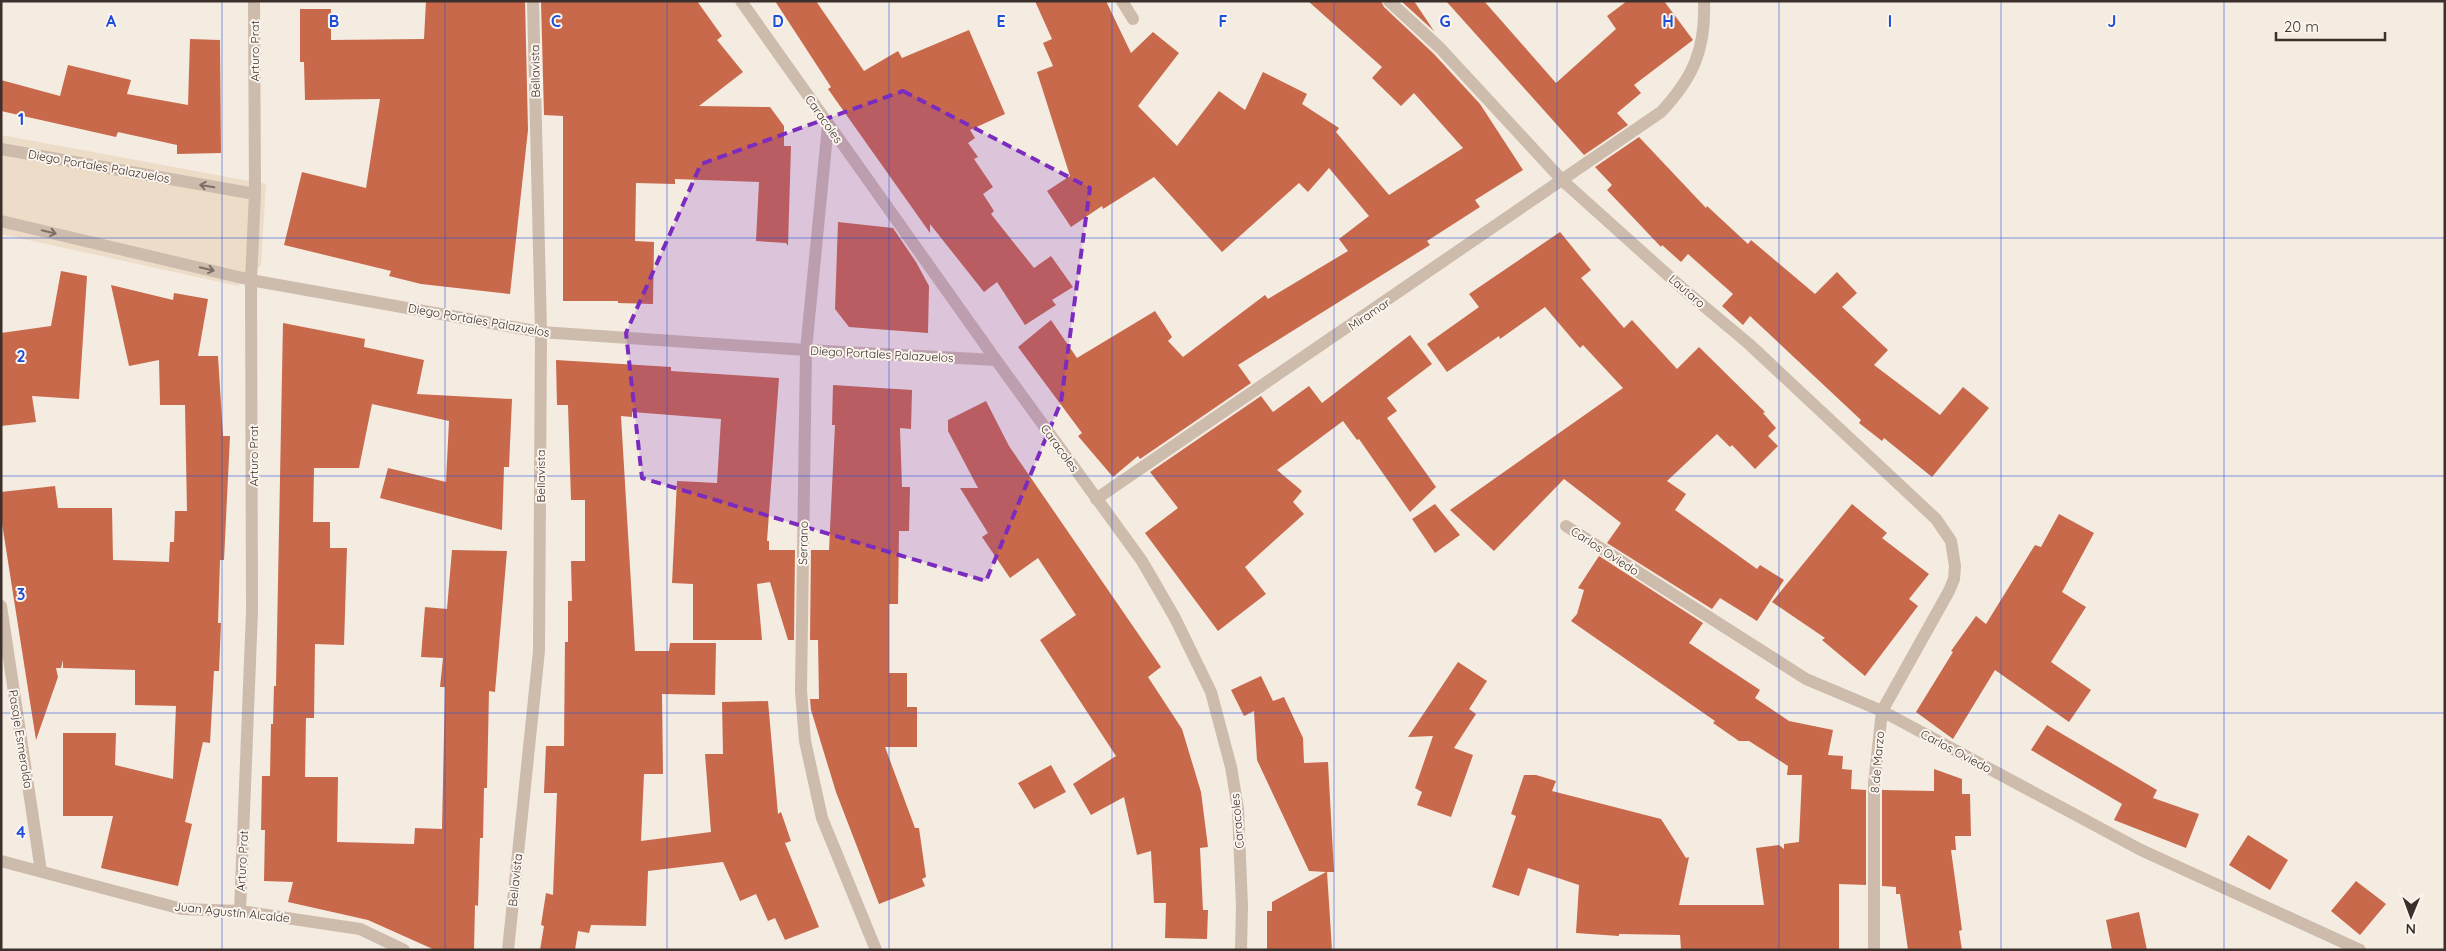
<svg xmlns="http://www.w3.org/2000/svg" width="2446" height="951" font-family="Quicksand,sans-serif">
	<style>
		.plaza { fill: #ecdcc8 }
		.building { fill: #c8694b }
		.lines { fill: none; stroke-linecap: round; stroke-linejoin: round }
		.minor { stroke: #cdbbac; stroke-width: 12 }
		.oneway { stroke: #7d6f65 }
		.marked { fill: #7b2cbf; fill-opacity: 0.2; stroke: #7b2cbf; stroke-width: 4; stroke-dasharray: 10 6; stroke-linejoin: round }
		.grid { fill: none; stroke: #1d4ed8; stroke-width: 1; stroke-opacity: 0.55 }
		.labels { text-anchor: middle; dominant-baseline: central; stroke-width: 4; stroke-linejoin: round; paint-order: stroke }
		.street-label { font-size: 12px; fill: #3b302b; stroke: #fbf5ee }
		.grid-label { font-size: 16px; text-anchor: middle; font-weight: bold; fill: #1d4ed8; stroke: #fbf5ee; stroke-width: 4; stroke-linejoin: round; paint-order: stroke }
	</style>
	<rect width="100%" height="100%" fill="#f4ebe1"/>
	<!-- plaza -->
	<path class="plaza" d="M1 135 266 184 261 265 238 286 1 234Z"/>
	<!-- building -->
	<path class="building" d="M426 1H525L528 130 510 294 421 284 389 276 391 271 284 245 302 172 366 188 380 99 305 100 304 62H300V9H331V40L424 39Z
		M541 1H697L722 36 717 40 743 72 699 106 770 107 784 126V146H791L788 246 786 243 756 241 759 182 675 179V184L636 183 635 241 654 242 653 304 618 303V301H563V116L544 115Z
		M775 1H816L864 71 898 51 902 58 969 30 1005 114 970 130 975 138 968 143 978 157 974 159 993 187 983 194 994 211 991 214 1034 268 1051 256 1073 287 1052 300 1056 305 1025 325 997 282 984 292 930 224V233L828 89 831 87Z
		M1035 1H1106L1131 53 1153 32 1179 53 1138 106 1177 146 1219 91 1245 110 1263 72 1307 94 1302 104 1339 128 1336 132 1389 195 1463 148 1414 93 1401 106 1372 78 1382 67 1308 1H1381L1384 7 1434 54 1480 104 1523 170 1475 200 1480 207 1427 241 1430 245 1238 365 1251 383 1140 459 1138 456 1113 477 1078 436 1082 433 1018 347 1051 320 1077 358 1155 311 1172 337 1168 341 1183 357 1265 295 1268 299 1348 251 1339 239 1369 216 1329 168 1308 192 1299 183 1222 252 1154 177 1103 209 1102 206 1071 227 1047 191 1070 176 1037 72 1053 66 1043 43 1052 39Z
		M1401 1H1414L1434 31Z
		M1446 1H1484L1556 83 1616 29 1607 16 1627 1H1664L1693 40 1634 85 1641 93 1617 113 1628 125 1584 155Z
		M190 39 220 40 221 153 177 154V145L118 132 116 137 1 111V80L60 96 68 65 131 80 127 94 188 105Z
		M1639 137 1706 208 1707 206 1748 244 1751 240 1815 294 1837 272 1857 293 1842 307 1888 350 1874 365 1940 415 1963 387 1989 408 1932 477 1884 438 1882 441 1859 423 1861 420 1750 316 1743 325 1722 306 1733 294 1688 254 1681 262 1662 245 1661 247 1607 190 1612 185 1595 167Z
		M838 222 893 228 916 262 929 286 928 333 849 327 835 309Z
		M1560 232 1591 270 1581 278 1624 328 1632 320 1677 369 1699 347 1765 412 1763 413 1776 428 1768 436 1778 446 1755 469 1732 445 1730 447 1717 434 1667 481 1686 494 1675 510 1757 569 1760 565 1784 580 1757 621 1720 598 1712 609 1607 543 1621 523 1564 479 1494 551 1450 510 1623 388 1583 345 1580 348 1545 307 1500 339 1499 336 1447 372 1427 344 1479 307 1469 294Z
		M61 271 87 276 79 399 32 396 36 422 1 426V333L51 326Z
		M111 285 173 300 174 293 208 299 198 356H218L223 436H230L224 560H220L218 623H221L219 671H214L210 743 203 742 185 822 192 824 178 886 101 868 113 816H63V733H116L115 765 173 779 176 706 135 705V670L63 668V660L61 668H56L58 677 36 740 1 517V492L55 486 58 508H112L113 560 169 562 170 542H174L175 511H187L185 405H160L159 360 129 366Z
		M283 323 365 339 364 347 424 360 417 394 512 399 509 467H504L502 530 380 498 388 468 446 482 449 421 372 404 359 468H314L313 522H330V548H347L344 645 315 644 314 718H306L305 777H338L337 842 414 844 415 828 442 829 445 687H440L443 658 421 657 425 607 447 609 452 550 507 551 495 692 489 691 487 788H484L483 838H480L478 906 475 905 474 950H435L368 920 288 902 293 882 264 881 265 830H261L262 776H270L271 724H273L274 686H276Z
		M1410 335 1432 364 1387 398 1397 411 1387 418 1436 487 1410 512 1359 439 1357 440 1343 421 1277 470 1302 491 1293 502 1304 514 1245 567 1266 594 1218 631 1145 533 1178 508 1150 472 1261 396 1273 412 1309 386 1322 403Z
		M556 360 671 367V371L779 378 767 541H769V550H795L794 640H788L770 582 757 584 762 640H693V584L672 583 677 481 717 483 721 419 632 412V417L621 416 635 651H669L670 643H716L715 695 662 694 663 774H644L641 841 711 832 705 754H723L722 702 768 701 778 814 781 812 791 841 785 843 819 927 785 940 775 918 768 921 756 894 740 901 723 862 648 871 646 926 591 925 589 933 578 931 575 950H540L544 926 541 925 546 893 553 895 557 793H544L546 746H564L565 642H568V601H572L571 561H585V500H571L568 405H557Z
		M833 385 912 390 911 429 900 428 902 487H910L909 531H899L898 604H889V673H907V707H917V747H885L915 828H919L926 877 922 879 925 886 879 904 836 792 811 710 810 699H819L818 640H810L811 550H829L835 425H832Z
		M986 401 1009 446 1161 667 1148 677 1182 729 1201 792 1208 847 1200 848 1203 910H1208L1207 939 1165 938 1166 903H1154L1151 851 1137 855 1124 797 1091 815 1073 784 1116 756 1040 640 1076 615 1038 558 1010 578 982 537 988 533 960 488H978L948 431V420Z
		M1435 504 1460 535 1435 553 1412 519Z
		M1852 504 1887 533 1882 538 1929 574 1909 599 1918 606 1865 676 1822 640 1825 638 1772 602Z
		M2059 514 2094 533 2062 592 2086 607 2051 662 2091 690 2069 722 1995 670 1953 739 1916 712 1953 652 1951 651 1976 616 1986 624 2035 545 2041 547Z
		M1599 556 1703 623 1689 643 1760 690 1755 698 1789 721 1833 730 1828 755 1843 756 1842 769 1852 770 1851 789 1866 790V885L1839 884V950H1681L1680 935 1619 934V936L1576 933 1579 885 1528 868 1519 896 1492 887 1516 816 1511 814 1524 775H1536L1556 781 1552 791 1661 819 1686 858 1689 857 1679 905H1764L1756 848 1779 845 1784 849V844L1799 842 1802 775H1787L1788 766 1749 741H1739L1713 723 1715 721 1571 621 1577 614 1584 590 1578 588Z
		M1458 662 1487 681 1469 709 1476 714 1454 748 1473 755 1451 817 1417 805 1422 792 1415 788 1433 736 1408 737Z
		M1261 676 1273 701 1284 697 1303 738 1304 763 1328 762 1334 872H1327L1332 950H1267V911H1272V902L1326 872 1309 871 1257 760 1254 711 1244 716 1231 690Z
		M2047 725 2157 790 2153 798 2199 814 2186 848 2114 820 2122 804 2031 750Z
		M1051 765 1066 792 1034 809 1018 783Z
		M1934 769 1962 779V794H1970L1971 836H1955L1956 850H1951L1962 930 1959 931 1962 950H1908L1900 894H1896V887L1882 886V790L1934 791Z
		M2248 835 2288 860 2270 890 2229 865Z
		M2356 881 2386 904 2360 935 2331 911Z
		M2139 912 2147 950H2112L2106 920Z"/>
	<g class="lines">
		<!-- minor -->
		<path class="minor" d="M741 1 996 360 1142 561 1175 618 1211 692 1231 767 1238 809 1242 906 1241 950
			M1122 1 1133 19
			M1389 1 1440 48 1563 181 1681 287 1749 344 1936 519 1951 541 1955 566 1954 579 1949 591 1882 711 1874 784V950
			M828 125 806 350 801 691 805 741 822 818 876 950
			M1 149 255 194
			M1 221 251 280 541 332 806 350 996 360
			M1096 499 1661 112C1693 78 1706 49 1704 1
			M1566 526 1806 679 1882 711 2141 850 2360 950
			M1 606 41 871
			M1 861 182 909 240 911 360 929 404 950
			M240 911 252 611 251 280 255 194 254 1
			M508 950 539 651 541 332 533 1"/>
	</g>
	<!-- one-way arrows -->
	<defs><path id="oneway-shaft" d="M-6 0H5M1.5-3L5.5 0L1.5 3" fill="none" stroke-width="1.6" stroke-linecap="round" stroke-linejoin="round" transform="scale(1.25)"/></defs>
	<g class="oneway">
		<use href="#oneway-shaft" transform="translate(207 186) rotate(-170)"/>
		<use href="#oneway-shaft" transform="translate(49 232) rotate(13)"/>
		<use href="#oneway-shaft" transform="translate(207 269) rotate(13)"/>
	</g>
	<!-- marked area -->
	<path class="marked" d="M903 91 1090 188 1061 402 986 581 642 478 626 333 701 164Z"/>
	<!-- grid -->
	<path class="grid" d="M222 1V950M445 1V950M667 1V950M889 1V950M1112 1V950M1334 1V950M1557 1V950M1779 1V950M2001 1V950M2224 1V950M1 238H2445M1 476H2445M1 713H2445"/>
	<g class="labels">
		<!-- street labels -->
		<g class="street-label">
			<text transform="translate(254 51) rotate(-90)">Arturo Prat</text>
			<text transform="translate(535 71) rotate(-91)">Bellavista</text>
			<text transform="translate(824 119) rotate(55)">Caracoles</text>
			<text transform="translate(99 166) rotate(10)">Diego Portales Palazuelos</text>
			<text transform="translate(1687 291) rotate(41)">Lautaro</text>
			<text transform="translate(1369 314) rotate(-34)">Miramar</text>
			<text transform="translate(479 320) rotate(10)">Diego Portales Palazuelos</text>
			<text transform="translate(882 354) rotate(3)">Diego Portales Palazuelos</text>
			<text transform="translate(1060 448) rotate(54)">Caracoles</text>
			<text transform="translate(253 456) rotate(-90)">Arturo Prat</text>
			<text transform="translate(540 476) rotate(-90)">Bellavista</text>
			<text transform="translate(803 543) rotate(-89)">Serrano</text>
			<text transform="translate(1605 551) rotate(33)">Carlos Oviedo</text>
			<text transform="translate(21 739) rotate(81)">Pasaje Esmeralda</text>
			<text transform="translate(1956 751) rotate(28)">Carlos Oviedo</text>
			<text transform="translate(1877 762) rotate(-85)">8 de Marzo</text>
			<text transform="translate(1237 821) rotate(-95)">Caracoles</text>
			<text transform="translate(242 861) rotate(-87)">Arturo Prat</text>
			<text transform="translate(515 880) rotate(-84)">Bellavista</text>
			<text transform="translate(232 912) rotate(6)">Juan Agustín Alcalde</text>
		</g>
	</g>
	<g class="grid-label">
		<text x="111" y="27">A</text>
		<text x="334" y="27">B</text>
		<text x="556" y="27">C</text>
		<text x="778" y="27">D</text>
		<text x="1001" y="27">E</text>
		<text x="1223" y="27">F</text>
		<text x="1445" y="27">G</text>
		<text x="1668" y="27">H</text>
		<text x="1890" y="27">I</text>
		<text x="2112" y="27">J</text>
		<text x="21" y="125">1</text>
		<text x="21" y="362">2</text>
		<text x="21" y="600">3</text>
		<text x="21" y="838">4</text>
	</g>
	<!-- border -->
	<rect width="2446" height="951" fill="none" stroke="#3b302b" stroke-width="5"/>
	<!-- north arrow -->
	<g transform="translate(2411 916) rotate(181)" stroke="#fbf5ee" stroke-width="4" paint-order="stroke">
	<path d="M0-4L9 19L0 12L-9 19Z" fill="#3b302b"/>
	<text y="-8" font-size="14" font-weight="bold" text-anchor="middle" fill="#3b302b">N</text>
	</g>
	<!-- scale -->
	<path d="M2276 32v8h109v-8" fill="none" stroke="#3b302b" stroke-width="2.5"/>
	<text x="2284" y="32" font-size="15" fill="#3b302b" stroke="#fbf5ee" stroke-width="4" paint-order="stroke">20 m</text>
</svg>
